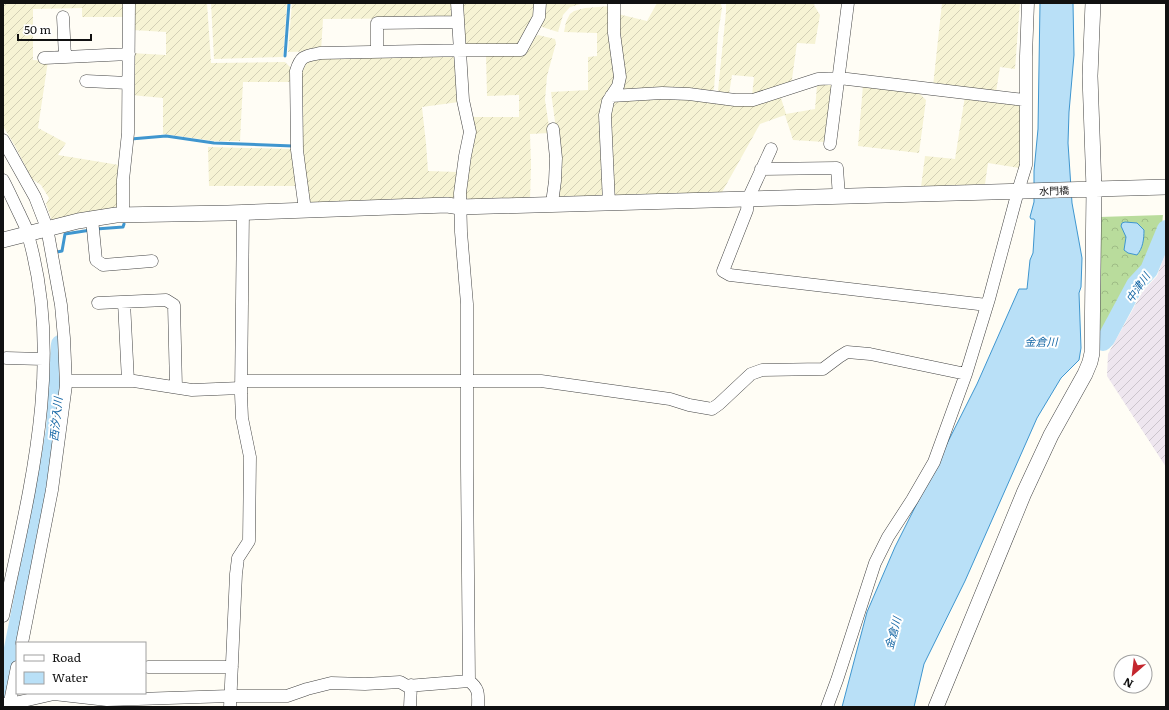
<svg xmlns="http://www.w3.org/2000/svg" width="1169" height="710" font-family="Literata,'Noto Sans JP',serif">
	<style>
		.industrial { fill: url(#industrial-furrows) }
		.farmland { fill: url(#farmland-furrows) }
		.forest { fill: url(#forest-crowns) }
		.water { fill: #b9e0f7; stroke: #3f96cf }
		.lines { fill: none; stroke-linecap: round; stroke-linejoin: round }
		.stream { stroke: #3f96cf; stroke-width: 3 }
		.river { stroke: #b9e0f7; stroke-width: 18 }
		.minor-casing { stroke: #444; stroke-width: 13 }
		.tertiary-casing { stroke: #444; stroke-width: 16 }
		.minor { stroke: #fff; stroke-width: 12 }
		.tertiary { stroke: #fff; stroke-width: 15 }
		.labels { text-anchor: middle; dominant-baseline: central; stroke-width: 4; stroke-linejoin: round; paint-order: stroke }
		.street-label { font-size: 10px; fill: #111; stroke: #fff }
		.water-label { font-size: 11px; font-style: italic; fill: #1768a6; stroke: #fff }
	</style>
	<defs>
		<pattern id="industrial-furrows" width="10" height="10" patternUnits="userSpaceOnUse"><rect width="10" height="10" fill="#eee6ef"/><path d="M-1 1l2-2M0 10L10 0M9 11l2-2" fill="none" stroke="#cbc4cc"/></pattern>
		<pattern id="farmland-furrows" width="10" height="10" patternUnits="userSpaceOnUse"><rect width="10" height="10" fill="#f6f3d4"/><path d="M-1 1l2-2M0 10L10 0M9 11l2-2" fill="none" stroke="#d2cfb5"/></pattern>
		<pattern id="forest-crowns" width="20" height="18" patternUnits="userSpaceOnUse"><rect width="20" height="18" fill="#b9dc9c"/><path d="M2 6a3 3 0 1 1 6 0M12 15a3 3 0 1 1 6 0" fill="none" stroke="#9ebc85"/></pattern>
	</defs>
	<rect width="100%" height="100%" fill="#fffdf5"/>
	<!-- industrial -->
	<path class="industrial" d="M1166 252V467L1107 376 1108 354 1143 291 1157 276Z"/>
	<!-- farmland -->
	<path class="farmland" d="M3 3H126V17H82V8L33 9V60L48 61 38 128 66 143 58 155 119 165 117 211 52 221 46 204 49 198 41 185 32 179 15 146 3 126Z
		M132 3H207L211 63 285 62 291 68V82H243L240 141H214L163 134V98L131 95V53L166 55V32L132 30Z
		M211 3H287L283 57 214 59Z
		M292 3H453L454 18 323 19 321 51 288 52Z
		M460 3H537L533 23 521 44 515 46H465Z
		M544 3H584L570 7 563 15 558 32 539 26Z
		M657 3H720L721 4 722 8 718 34 714 89 709 92H622L618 14 647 21Z
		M726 3H815L814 5 820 15 815 44 797 43 791 86 752 96 754 77 732 75 729 94 718 91 726 12Z
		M942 3H1020L1015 69 1000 67 996 92 933 86Z
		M611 6 616 75 609 91 605 195 558 198 556 129 551 92 588 90V57L597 56V33L564 32 566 22 570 14 574 11 585 8Z
		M538 35 555 39 556 43 547 76 545 100 550 133 530 134 531 165 530 200 472 202 465 196 471 117H519V95L487 96 486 54H526L535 37Z
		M448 53 455 58 459 102 422 107 426 143 428 171 457 172 456 195 449 201 316 206 308 200 301 148 302 66 310 58Z
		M832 83 824 142 793 140 785 115 760 124 721 194 616 195 613 193 610 140 611 101 616 99 699 98 741 106 780 95 786 114 815 109 817 86Z
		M863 85 919 93 926 100 919 153 858 146Z
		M965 96 1017 104 1022 108 1019 168 988 163 985 184 921 187 925 156 955 159Z
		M208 147 293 149 297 186H209Z"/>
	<!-- forest -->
	<path class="forest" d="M1163 215 1161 232 1153 255 1143 273 1133 284 1103 338 1097 340 1099 217Z"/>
	<!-- water -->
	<path class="water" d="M1040 3H1073L1074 55 1069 112 1068 143 1072 203 1082 258 1081 287 1079 293 1081 348 1079 360 1061 378 1037 418 965 581 924 664 914 707H842L867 612 895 547 977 384 1019 289H1027L1030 260 1033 253 1035 221 1034 219H1031L1030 217 1034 202V171L1038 129Z
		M1125 222 1137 223 1144 230C1144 239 1143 248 1137 255L1128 253 1124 250 1126 237 1121 226 1122 223Z"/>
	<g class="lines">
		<!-- stream -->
		<path class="stream" d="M285 56 289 3
			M131 140V139L166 136 214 143 293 146
			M96 229 123 227 124 224
			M57 252 62 251 65 234 91 230"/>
		<!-- river -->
		<path class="river" d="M1103 342 1106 339 1135 285 1149 270 1166 229
			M3 699 44 491 55 430 60 344"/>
		<defs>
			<path id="minor" d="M457 3 463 100 470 132 465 156 460 193 461 232 467 304V467L469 681C480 689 478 695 478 707
				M63 17 65 57
				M377 52V23L458 22
				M44 58 129 54
				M86 81 128 83
				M611 96 662 93 689 94 735 100H753L818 79 839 78 1025 100
				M3 140 35 197 47 228 61 305 64 338 66 385 52 490 22 643
				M830 144 848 3
				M771 149 748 199 747 210 723 271 730 275 987 305
				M761 169 837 168 839 197
				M3 180C9 191 14 203 20 215 23 222 27 228 28 235 65 361 29 492 3 616
				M552 203 555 181 556 158 553 129
				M609 203 605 115 608 101 618 86 620 77 614 33V3
				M305 210 297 150 296 71C301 55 305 56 321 53L468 50H521L539 17 540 3
				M123 215V180L128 133 129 3
				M92 219 96 260 103 265 152 261
				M124 302 128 381
				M98 303 166 300 174 305 176 387
				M6 358 43 359
				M66 381H134L192 390 241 388
				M242 381H541L670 399 689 405 712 409 719 404 751 374 762 370 823 369 839 357 847 352 870 354 966 374
				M148 667H232
				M3 704H10L54 694 107 700 230 696H287L307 689 331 683 365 684 400 682 407 686 469 681
				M9 707 17 667
				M230 707 236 574 238 558 249 541 250 457 242 418 241 394 243 212
				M410 707 411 685
				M827 707 837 680 875 563 888 537 912 500 934 462 966 374 989 299 1018 191 1026 165V56L1028 3"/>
			<path id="tertiary" d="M3 240 78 221 116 215 228 213 447 205 460 207 1166 187
				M936 707 1024 493 1051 435 1085 374 1090 362 1092 353 1094 189 1090 76 1093 3"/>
		</defs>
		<!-- minor casing -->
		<use href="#minor" class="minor-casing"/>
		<!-- tertiary casing -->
		<use href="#tertiary" class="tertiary-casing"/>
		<!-- minor -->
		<use href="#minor" class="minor"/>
		<!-- tertiary -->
		<use href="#tertiary" class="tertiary"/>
	</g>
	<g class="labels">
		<!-- street labels -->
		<g class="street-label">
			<text transform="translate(1054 190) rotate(-2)">水門橋</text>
		</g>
		<!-- water labels -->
		<g class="water-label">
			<text transform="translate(1137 287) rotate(-55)">中津川</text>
			<text x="1041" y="341">金倉川</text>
			<text transform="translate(55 419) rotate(-84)">西汐入川</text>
			<text transform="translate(892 633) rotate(-75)">金倉川</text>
		</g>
	</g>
	<!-- border -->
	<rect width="1169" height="710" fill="none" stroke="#111111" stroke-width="8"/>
	<!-- legend -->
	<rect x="16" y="642" width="130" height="52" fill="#ffffff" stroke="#a0a0a0"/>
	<rect x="24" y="655" width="20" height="6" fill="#ffffff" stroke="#a0a0a0"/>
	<text x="52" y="662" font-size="12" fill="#111111">Road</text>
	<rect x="24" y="672" width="20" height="12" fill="#b9e0f7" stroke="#a0a0a0"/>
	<text x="52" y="682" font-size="12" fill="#111111">Water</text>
	<!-- north arrow -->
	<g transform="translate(1133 674) rotate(208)"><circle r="19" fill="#ffffff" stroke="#a0a0a0"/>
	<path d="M0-3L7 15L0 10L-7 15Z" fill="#c4262e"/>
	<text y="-6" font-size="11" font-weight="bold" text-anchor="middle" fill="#111111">N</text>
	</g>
	<!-- scale -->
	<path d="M18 34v6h73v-6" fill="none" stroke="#111111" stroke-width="2"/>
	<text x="24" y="34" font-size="12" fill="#111111" stroke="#ffffff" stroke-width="3" paint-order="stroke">50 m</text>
</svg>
